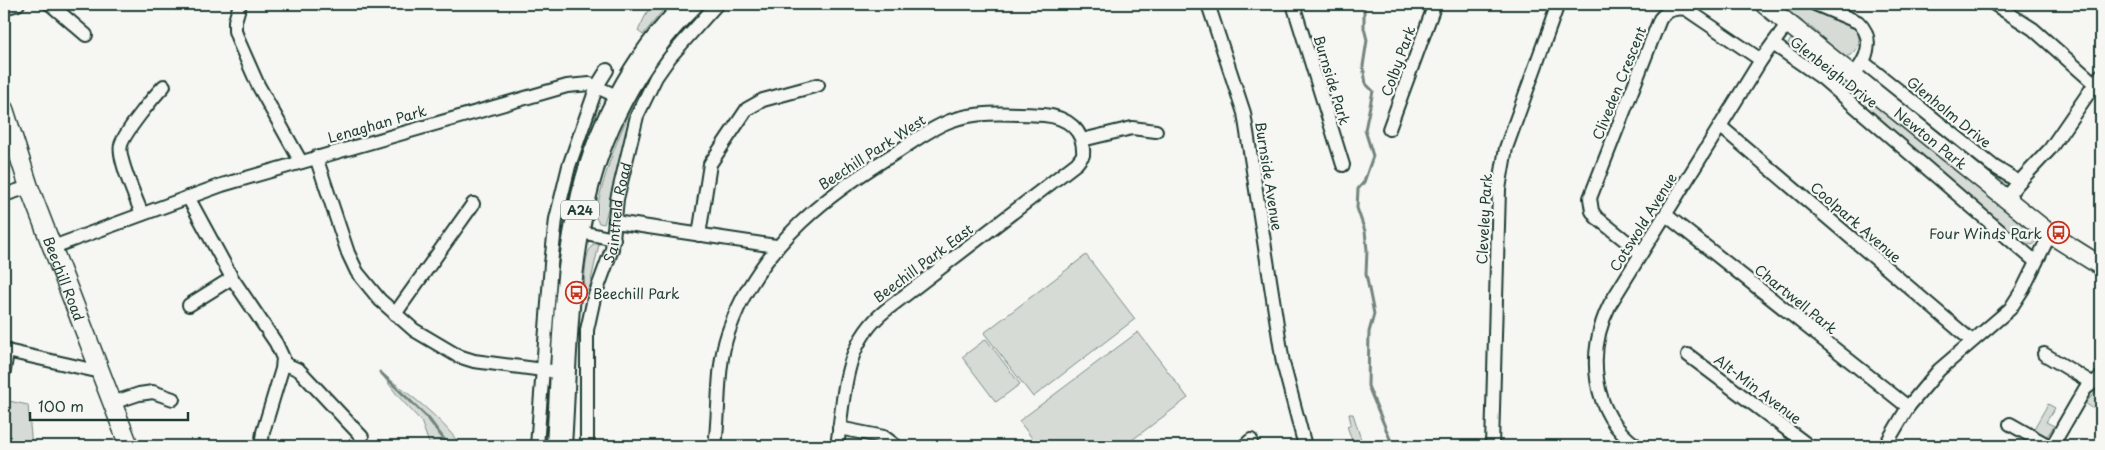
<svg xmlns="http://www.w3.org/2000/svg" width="2105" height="450" font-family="'Playpen Sans',sans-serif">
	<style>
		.green { fill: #d6dbd6; stroke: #7a8c85 }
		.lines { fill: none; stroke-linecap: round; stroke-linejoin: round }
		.stream { stroke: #72847d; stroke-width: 3 }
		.street-casing { stroke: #1f3d34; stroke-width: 16 }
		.secondary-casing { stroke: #1f3d34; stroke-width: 21 }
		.highway-casing { stroke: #1f3d34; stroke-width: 28 }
		.street { stroke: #f6f6f2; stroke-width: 12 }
		.secondary { stroke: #f6f6f2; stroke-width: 18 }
		.highway { stroke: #f6f6f2; stroke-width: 24 }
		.labels { text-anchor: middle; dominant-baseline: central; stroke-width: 4.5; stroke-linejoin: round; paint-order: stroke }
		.shield { fill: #f6f6f2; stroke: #60746d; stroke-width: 1 }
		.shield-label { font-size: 12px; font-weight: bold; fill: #1f3d34 }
		.street-label { font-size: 14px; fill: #1f3d34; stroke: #f6f6f2 }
		.poi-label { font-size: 14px; fill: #1f3d34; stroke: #f6f6f2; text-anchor: end }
	</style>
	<rect width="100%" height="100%" fill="#f6f6f2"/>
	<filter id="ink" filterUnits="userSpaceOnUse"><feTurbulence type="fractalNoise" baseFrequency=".02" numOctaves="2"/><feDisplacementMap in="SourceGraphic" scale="10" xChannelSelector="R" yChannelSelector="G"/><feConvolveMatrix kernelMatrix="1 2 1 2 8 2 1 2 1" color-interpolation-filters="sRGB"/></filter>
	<g filter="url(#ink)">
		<!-- green -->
		<path class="green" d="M653 4H668L643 35 638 31 650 6Z
			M1778 4H1808L1858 28 1860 33 1858 34C1861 46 1856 55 1844 57L1812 28Z
			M1791 39 1923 142 2026 227 2037 237 2034 244 2032 245 2026 243 2024 245 1786 47Z
			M1870 73 1998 175 1994 176 1869 76Z
			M645 83H646L632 116 604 224 599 223 595 216C606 166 620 128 645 83Z
			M600 101 570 200 561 243 551 348 556 262 565 194 596 104Z
			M593 244H599L589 290H584C585 277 584 254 593 244Z
			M1086 255 1135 319 1033 397 984 333Z
			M1138 332 1188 398 1124 446H1038L1019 421Z
			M986 339 1020 384 996 402 962 357Z
			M380 372C409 394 440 416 461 446H430L421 421 398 396Z
			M2101 390 2099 402 2101 408 2098 412 2085 403 2096 392Z
			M4 400 28 405 32 446H4Z
			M2048 404 2055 408 2046 422 2054 426 2047 436 2032 432Z
			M1349 414H1353L1363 446H1354L1347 426 1351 424Z"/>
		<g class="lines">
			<!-- stream -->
			<path class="stream" d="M1364 4V28L1367 40 1363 66 1366 84 1373 91 1365 130 1373 156 1364 182 1358 189 1357 208 1365 231 1367 250 1366 274 1374 314 1369 332 1368 386 1393 446
				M380 372 428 418 449 446"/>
			<defs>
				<g id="street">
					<path d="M50 4 86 35"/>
					<path d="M240 4 235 21V31L239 42 258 85 301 162"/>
					<path d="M1208 4 1244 113 1283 363 1305 446"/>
					<path d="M1293 4 1343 165"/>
					<path d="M1815 4 1858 22C1872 35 1870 52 1859 68"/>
					<path d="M1994 4 2033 29 2095 84"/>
					<path d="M4 8 18 4"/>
					<path d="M1773 44 1822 78 2036 262"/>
					<path d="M1863 62 1993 166 2019 182"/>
					<path d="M1720 126 1972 341"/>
					<path d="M1389 129 1435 4"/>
					<path d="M1082 140 1132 128 1156 131"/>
					<path d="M316 157 348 253 357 272 380 300 414 330 458 356 474 361 551 371"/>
					<path d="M4 195 29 187"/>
					<path d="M188 197 232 278 276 343 283 358 282 369 263 432 261 446"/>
					<path d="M2006 198 2019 182 2050 149 2101 75"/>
					<path d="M142 214C137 201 117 157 121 145 124 133 154 96 164 86"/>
					<path d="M1666 215 1908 407"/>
					<path d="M615 222 776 246"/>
					<path d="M576 231 614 239"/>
					<path d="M699 235 710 164 747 109 763 100 818 85"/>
					<path d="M53 247 222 185 567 86 590 84 621 98"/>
					<path d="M1641 253 1596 217 1592 211 1590 198 1660 19C1667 10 1675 7 1686 9L1761 60"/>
					<path d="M189 305 232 278"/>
					<path d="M395 314 473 204"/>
					<path d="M2044 354 2092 383"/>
					<path d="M1688 355 1809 446"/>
					<path d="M283 363 299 370 362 437"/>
					<path d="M4 371 7 351 101 372"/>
					<path d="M112 403 139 394 153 392 173 399"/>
					<path d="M2010 424 2049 446"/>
					<path d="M839 428 884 437 896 446"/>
					<path d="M537 446 551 264 556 219 569 166 597 86 607 70"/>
					<path id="s1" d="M587 446V330L594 298 612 249 617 199 637 116 656 77 670 57 717 4"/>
					<path d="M715 446C720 410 716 368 728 333 733 319 740 302 748 289 784 227 838 188 897 152 914 141 931 128 950 121 979 110 1013 114 1044 115 1067 117 1085 130 1083 155L1077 163 886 310C842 345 845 395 837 446"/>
					<path d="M1244 446 1251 440"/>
					<path d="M1492 446 1499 189 1506 148 1558 4"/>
					<path d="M1637 446C1591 414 1586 351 1610 304L1761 60 1788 23"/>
					<path d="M1885 446 1908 407 1939 370 2010 309 2023 289 2050 234"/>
					<path d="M2052 446 2085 389 2101 377"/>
				</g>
				<g id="secondary">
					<path id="s2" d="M1764 4 2050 234 2101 266"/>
					<path id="s3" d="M4 109 29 187 129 446"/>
				</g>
				<path id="highway" d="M559 446C564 367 564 286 581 209 596 133 635 58 690 4"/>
			</defs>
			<!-- street casing -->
			<use href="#street" class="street-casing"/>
			<!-- secondary casing -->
			<use href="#secondary" class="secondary-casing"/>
			<!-- highway casing -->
			<use href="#highway" class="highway-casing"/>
			<!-- street -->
			<use href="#street" class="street"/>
			<!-- secondary -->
			<use href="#secondary" class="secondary"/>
			<!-- highway -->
			<use href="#highway" class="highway"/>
		</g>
	</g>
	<!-- icons -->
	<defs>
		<symbol id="bus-ring" viewBox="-11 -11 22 22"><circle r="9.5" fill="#f6f6f2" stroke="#c8321e" stroke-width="1.5"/><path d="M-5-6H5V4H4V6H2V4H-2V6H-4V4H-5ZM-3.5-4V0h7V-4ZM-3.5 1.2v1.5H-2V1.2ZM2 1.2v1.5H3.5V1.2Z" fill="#c8321e"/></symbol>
	</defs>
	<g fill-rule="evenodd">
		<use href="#bus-ring" x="2046" y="220" width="25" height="25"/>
		<use href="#bus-ring" x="564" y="280" width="25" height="25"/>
	</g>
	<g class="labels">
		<!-- shield labels -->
		<rect class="shield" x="561" y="200.5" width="38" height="19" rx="4"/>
		<g class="shield-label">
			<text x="580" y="210">A24</text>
		</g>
		<!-- street labels -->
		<g class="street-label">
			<text transform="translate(1398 61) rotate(-70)">Colby Park</text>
			<text transform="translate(1834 72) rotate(38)">Glenbeigh Drive</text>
			<text transform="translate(1332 80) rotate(73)">Burnside Park</text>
			<text transform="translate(1619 83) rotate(-68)">Cliveden Crescent</text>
			<text transform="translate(1949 112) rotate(39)">Glenholm Drive</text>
			<text transform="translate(377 124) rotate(-16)">Lenaghan Park</text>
			<text stroke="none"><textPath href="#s2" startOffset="214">Newton Park</textPath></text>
			<text transform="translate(872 152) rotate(-33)">Beechill Park West</text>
			<text transform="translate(1269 176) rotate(81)">Burnside Avenue</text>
			<text stroke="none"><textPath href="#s1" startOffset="238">Saintfield Road</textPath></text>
			<text transform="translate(1484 219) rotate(-87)">Cleveley Park</text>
			<text transform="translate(1643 222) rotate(-58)">Cotswold Avenue</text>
			<text transform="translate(1856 222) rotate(41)">Coolpark Avenue</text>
			<text transform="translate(923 263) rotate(-37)">Beechill Park East</text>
			<text stroke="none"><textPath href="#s3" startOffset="180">Beechill Road</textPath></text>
			<text transform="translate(1796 299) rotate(39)">Chartwell Park</text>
			<text transform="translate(1758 389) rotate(37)">Alt-Min Avenue</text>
		</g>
		<!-- poi labels -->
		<g class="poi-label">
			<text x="2042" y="233">Four Winds Park</text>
			<text x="593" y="293" text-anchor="start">Beechill Park</text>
		</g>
	</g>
	<!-- margin -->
	<rect width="2105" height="450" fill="none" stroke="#f6f6f2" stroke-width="20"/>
	<rect x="10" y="10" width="2085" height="430" fill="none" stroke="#1f3d34" stroke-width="2" filter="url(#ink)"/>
	<!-- scale -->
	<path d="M30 412v8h158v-8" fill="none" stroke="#1f3d34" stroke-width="2.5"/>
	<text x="38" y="412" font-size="15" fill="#1f3d34" stroke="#f6f6f2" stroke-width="4" paint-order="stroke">100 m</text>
</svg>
